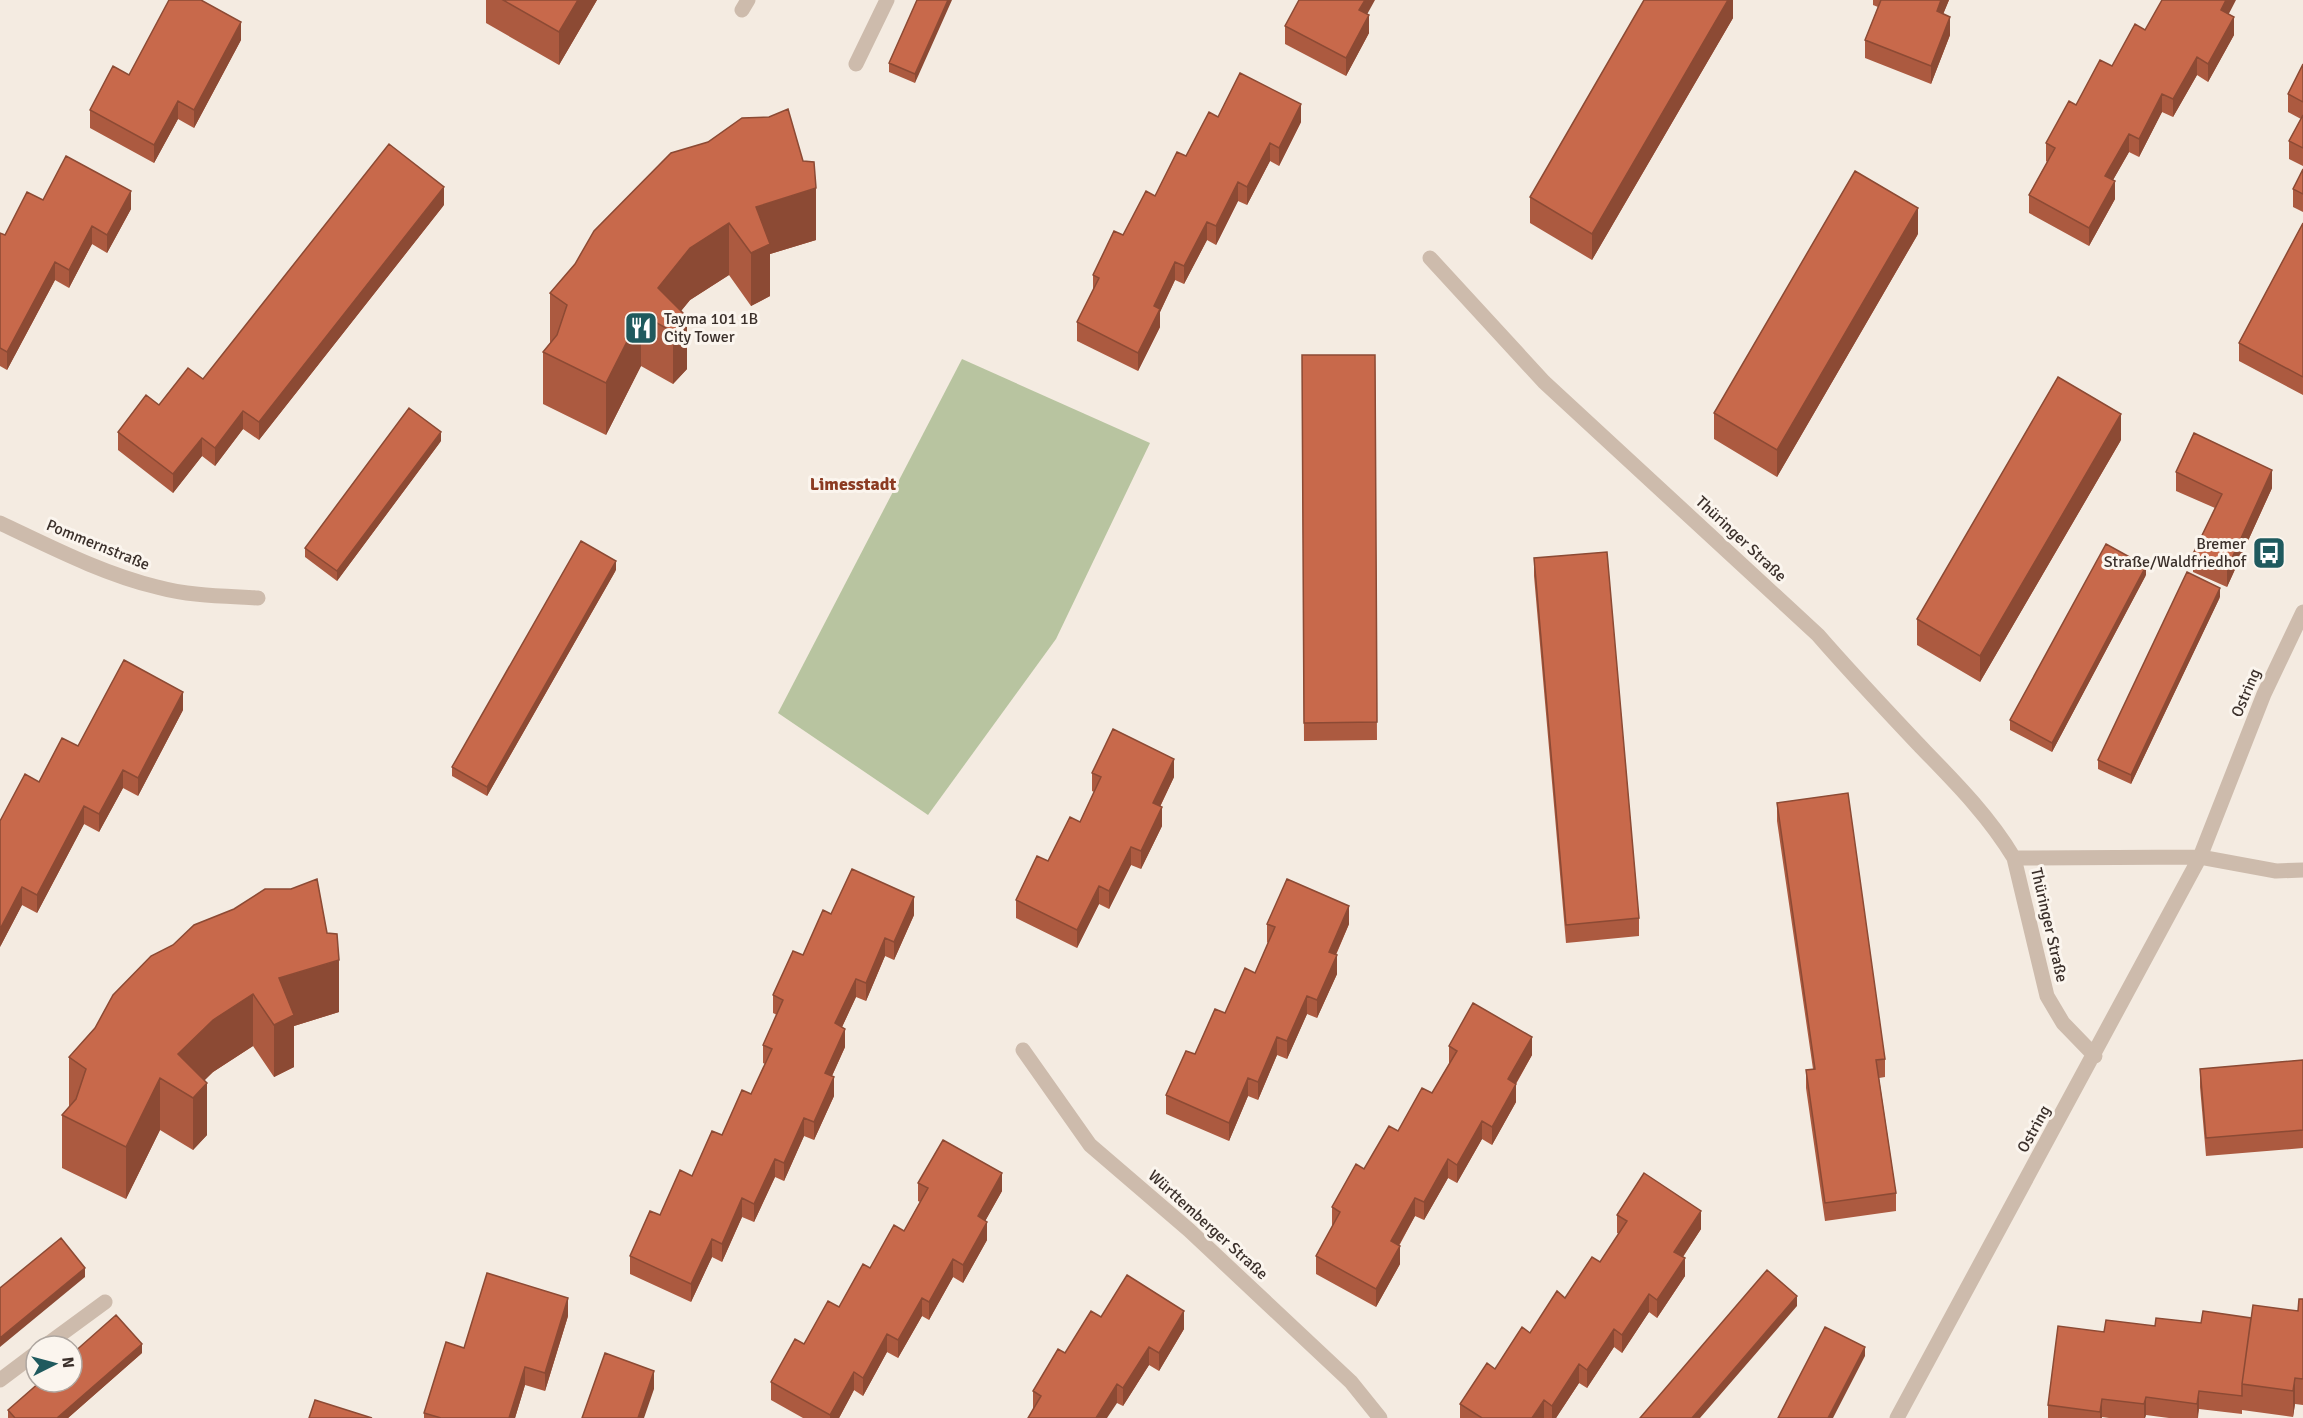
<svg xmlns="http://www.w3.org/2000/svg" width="2303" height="1418" font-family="Signika,sans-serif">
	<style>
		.green { fill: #b8c4a0 }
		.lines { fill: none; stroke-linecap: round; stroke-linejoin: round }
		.service { stroke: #cdbbac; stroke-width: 15 }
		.minor { stroke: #cdbbac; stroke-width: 15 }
		.wall { fill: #ac5a40 }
		.shaded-wall { fill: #8c4a34 }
		.building { fill: #c8694b; stroke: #8c4a34; stroke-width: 1.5 }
		.labels { text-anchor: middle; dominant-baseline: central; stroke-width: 6; stroke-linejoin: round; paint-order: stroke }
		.poi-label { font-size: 16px; fill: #3b302b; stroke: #fbf5ee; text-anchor: start }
		.street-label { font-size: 16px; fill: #3b302b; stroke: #fbf5ee }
		.neighbourhood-label { font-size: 18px; font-weight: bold; fill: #8c3b22; stroke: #fbf5ee }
	</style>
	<rect width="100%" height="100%" fill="#f4ebe1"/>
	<!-- green -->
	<path class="green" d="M962 359 1150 443 1056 639 928 815 778 713Z"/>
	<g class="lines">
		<!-- service -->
		<path class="service" d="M742 10 748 0
			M856 64 887 0
			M45 1346 105 1302
			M0 1380 36 1353"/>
		<!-- minor -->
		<path class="minor" d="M1430 258 1544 382 1818 635C1851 673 1886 710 1920 746 1954 781 1989 816 2014 858L2047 996 2063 1023 2095 1056
			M0 523C51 547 103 574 157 587 190 596 224 596 258 598
			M2014 858 2200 857 2276 871 2303 870
			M1023 1050 1090 1145 1189 1230 1351 1382 1380 1418
			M1897 1418 2200 857 2264 694 2303 612"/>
	</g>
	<!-- wall -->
	<path class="wall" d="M486 0H597L559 65 486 23Z
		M917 0 915 83 889 72V63Z
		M1733 0V18L1592 260 1530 223V197Z
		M1873 0H1949L1943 14 1950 35 1931 84 1865 58V40L1878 7 1873 5Z
		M1367 14 1369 33 1346 76 1285 44V26Z
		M2228 14 2234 35 2208 82 2197 75 2173 117 2162 112 2139 157 2129 152 2113 180 2115 199 2089 246 2029 213V195L2047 162 2046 161V143L2076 105 2145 30Z
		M241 40 194 128 178 119 154 163 90 128V110L129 75Z
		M2303 64V166L2289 159V141L2301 119 2288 112V94Z
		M1301 122 1279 166 1270 161 1247 205 1238 201 1216 245 1207 240 1184 284 1175 280 1160 312V327L1138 371 1077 341V322L1093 292V275L1186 156Z
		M671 153 816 240 770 254V296L751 306 729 275 690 300 681 311 687 369 673 384 641 366 606 435 543 404V352L550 343V293Z
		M2303 169V212L2293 207V189Z
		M43 200 131 209 107 253 92 244 69 288 55 280 7 370 0 366V233L5 235Z
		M444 205 259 440 243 429 215 466 202 456 173 493 118 450V432L159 405 203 379Z
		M2303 223V395L2239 361V343Z
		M1918 234 1777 477 1714 439V413Z
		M1302 355H1375L1377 740 1304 741Z
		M2121 440 1980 682 1917 645V619Z
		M441 441 337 581 305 557V548Z
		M2176 472 2272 488 2227 587 2193 572V554L2215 508 2176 491Z
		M1534 558 1639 918V936L1566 943 1534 576Z
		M616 570 487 796 452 776V767Z
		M2146 575 2052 752 2010 730V720Z
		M2220 597 2131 784 2098 769V760Z
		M183 710 138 796 123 788 99 832 84 824 37 913 22 905 0 947 39 782 78 746Z
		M1092 773 1174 777 1160 807 1162 826 1141 869 1131 865 1109 909 1099 904 1077 948 1016 918V900L1080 822 1094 792 1092 791Z
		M1777 803 1885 1059V1077L1879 1078 1896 1193V1211L1825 1221 1806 1088V1070L1813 1069 1777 821Z
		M831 914 914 915 894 960 885 956 866 1001 856 997 842 1027 845 1047 832 1076 834 1096 814 1140 804 1136 784 1181 775 1177 754 1222 742 1217 722 1262 712 1257 691 1302 630 1274V1256L692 1176 751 1094 765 1064 763 1063V1045L777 1015 773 1013V995L803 955Z
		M1267 924H1349L1336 955 1337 974 1317 1018 1307 1014 1287 1059 1277 1055 1258 1100 1248 1096 1229 1141 1166 1114V1095L1255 973 1268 943 1267 942Z
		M151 956 339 1012 294 1026V1067L274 1077 253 1046 213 1072 204 1080 207 1135 193 1150 160 1130 126 1199 62 1168V1115L69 1107V1057L95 1028Z
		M1449 1046 1532 1055 1516 1084V1102L1492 1145 1482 1139 1457 1183 1448 1178 1424 1220 1415 1216 1399 1246 1400 1264 1376 1307 1316 1274V1256L1333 1226 1332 1225V1207L1398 1131 1432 1093 1449 1064Z
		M2303 1060V1148L2206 1156 2200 1087V1069Z
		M918 1183 1002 1191 985 1221 987 1240 963 1283 953 1277 929 1320 922 1316 898 1358 887 1352 863 1396 854 1390 839 1418H803L771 1400V1382L804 1344 839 1307 870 1268 904 1231 920 1202 918 1201Z
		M1617 1215 1701 1229 1683 1257 1685 1276 1657 1318 1649 1312 1622 1353 1614 1347 1587 1388 1579 1383 1556 1418H1460V1404L1600 1262 1619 1234 1617 1233Z
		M2303 1299V1405L2295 1404 2293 1417 2242 1410V1414L2199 1409 2198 1418H2169L2146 1415 2145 1418H2109L2102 1417V1418H2048V1405L2104 1332 2201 1323 2251 1318 2298 1311Z
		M568 1316 545 1391 525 1385 515 1418H424V1413L464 1348Z
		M1101 1317 1184 1329 1159 1371 1149 1365 1123 1406 1117 1403 1033 1409V1391L1065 1353Z
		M142 1353 68 1418H8V1410Z"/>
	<!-- shaded-wall -->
	<path class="shaded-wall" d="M578 0H597L559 65V32Z
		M948 0H952L915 83V74Z
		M1365 0H1375L1359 29V10Z
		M1728 0H1733V18L1592 260V234Z
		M1941 0H1949L1937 29V11Z
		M2226 0H2236L2221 29V10Z
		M1369 15V33L1346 76V58Z
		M1950 17V35L1931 84V66Z
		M2234 17V35L2208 82V64Z
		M241 22V40L194 128V110Z
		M2197 57V75L2173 117V99Z
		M2162 94V112L2139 157V139Z
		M178 101V119L154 163V145Z
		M1301 104V122L1279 166V148Z
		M2129 134V152L2105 194V176Z
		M1270 143V161L1247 205V187Z
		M2115 181V199L2089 246V228Z
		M1238 182V201L1216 245V226Z
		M444 187V205L259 440V422Z
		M816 188V240L770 254V296L751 306V253L756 207Z
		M131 191V209L107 253V235Z
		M1918 208V234L1777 477V450Z
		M1207 222V240L1184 284V266Z
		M729 223V275L690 300 667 328 658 288 690 248Z
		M92 226V244L69 288V270Z
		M55 262V280L7 370V352Z
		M1175 262V280L1160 312V327L1138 371V353L1154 306Z
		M641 314V366L606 435V383Z
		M687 317V369L673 384V332Z
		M243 411V429L215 466V448Z
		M2121 414V440L1980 682V656Z
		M441 432V441L337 581V571Z
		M202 438V456L173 493V474Z
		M2272 470V488L2227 587V569Z
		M616 561V570L487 796V787Z
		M2146 566V575L2052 752V743Z
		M2220 588V597L2131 784V775Z
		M183 692V710L138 796V778Z
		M1174 759V777L1153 821V803Z
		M123 770V788L99 832V814Z
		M84 806V824L37 913V895Z
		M1162 807V826L1141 869V851Z
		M1131 847V865L1109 909V891Z
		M1099 886V904L1077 948V930Z
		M22 887V905L0 947V929Z
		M914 897V915L894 960V942Z
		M1349 906V924L1329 970V952Z
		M885 938V956L866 1001V983Z
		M1337 955V974L1317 1018V1000Z
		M339 960V1012L294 1026V1067L274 1077V1025L279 978Z
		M856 979V997L835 1042V1023Z
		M253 994V1046L213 1072 189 1096 178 1054 213 1020Z
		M1307 996V1014L1287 1059V1041Z
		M845 1029V1047L825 1091V1073Z
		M1277 1037V1055L1258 1100V1082Z
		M1532 1037V1055L1508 1097V1079Z
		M834 1077V1096L814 1140V1122Z
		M160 1078V1130L126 1199V1147Z
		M1248 1078V1096L1229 1141V1123Z
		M207 1083V1135L193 1150V1098Z
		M1516 1084V1102L1492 1145V1127Z
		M804 1118V1136L784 1181V1163Z
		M1482 1121V1139L1457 1183V1165Z
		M775 1159V1177L754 1222V1204Z
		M1448 1159V1178L1424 1220V1202Z
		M1002 1173V1191L978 1234V1216Z
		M742 1198V1217L722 1262V1244Z
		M1415 1198V1216L1391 1259V1241Z
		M1701 1211V1229L1674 1270V1252Z
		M987 1222V1240L963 1283V1265Z
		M712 1239V1257L691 1302V1284Z
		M1400 1246V1264L1376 1307V1289Z
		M1685 1258V1276L1657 1318V1300Z
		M953 1259V1277L929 1320V1302Z
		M85 1268V1277L0 1347V1338Z
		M1649 1294V1312L1622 1353V1335Z
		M1797 1296V1306L1700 1418H1692Z
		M568 1298V1316L545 1391V1373Z
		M922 1298V1316L898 1358V1340Z
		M1184 1311V1329L1159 1371V1353Z
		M1614 1329V1347L1587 1388V1370Z
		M887 1334V1352L863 1396V1378Z
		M142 1344V1353L68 1418H57Z
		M1149 1347V1365L1123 1406V1388Z
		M1865 1347V1356L1833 1418H1828Z
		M1579 1364V1383L1556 1418H1552V1406Z
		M525 1367V1385L515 1418H509Z
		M654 1371V1389L644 1418H638Z
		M854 1372V1390L839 1418H830V1415Z
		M2295 1378V1404L2293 1417V1391Z
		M1117 1384V1403L1107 1418H1096Z
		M2199 1391V1409L2197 1418V1404Z
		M2146 1397V1415L2145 1418H2144V1404Z
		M2102 1399V1418H2100V1412Z
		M1544 1400V1418H1532Z"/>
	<!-- building -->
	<path class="building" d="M169 0H201L241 22 194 110 178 101 154 145 90 110 113 66 129 75Z
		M503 0H578L559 32Z
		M917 0H948L915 74 889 63Z
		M1299 0H1365L1359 10 1369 15 1346 58 1285 26Z
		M1644 0H1728L1592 234 1530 197Z
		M1881 0H1941L1937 11 1950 17 1931 66 1865 40Z
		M2162 0H2226L2221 10 2234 17 2208 64 2197 57 2173 99 2162 94 2139 139 2129 134 2105 176 2115 181 2089 228 2029 195 2055 148 2046 143 2069 101 2076 105 2100 60 2112 66 2135 24 2145 30Z
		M2303 64V102L2288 94Z
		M1240 73 1301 104 1279 148 1270 143 1247 187 1238 182 1216 226 1207 222 1184 266 1175 262 1154 306 1160 309 1138 353 1077 322 1099 278 1093 275 1114 231 1123 235 1146 191 1155 196 1177 152 1186 156 1209 112 1218 117Z
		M788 109 803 161 814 162 816 188 756 207 770 244 751 253 729 223 690 248 658 288 687 317 673 332 641 314 606 383 543 352 557 335 567 305 550 293 575 264 594 231 671 153 708 142 742 118 769 117Z
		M2303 115V148L2289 141Z
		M389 144 444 187 259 422 243 411 215 448 202 438 173 474 118 432 146 395 159 405 188 368 203 379Z
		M66 156 131 191 107 235 92 226 69 270 55 262 7 352 0 348V233L5 235 27 192 43 200Z
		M2303 169V194L2293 189Z
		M1855 171 1918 208 1777 450 1714 413Z
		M2303 223V377L2239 343Z
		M1302 355H1375L1377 722 1304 723Z
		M2058 377 2121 414 1980 656 1917 619Z
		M409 408 441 432 337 571 305 548Z
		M2194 433 2272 470 2227 569 2193 554 2222 494 2176 472Z
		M581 541 616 561 487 787 452 767Z
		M2106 544 2146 566 2052 743 2010 720Z
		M1607 552 1639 918 1566 925 1534 558Z
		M2187 572 2220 588 2131 775 2098 760Z
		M124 660 183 692 138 778 123 770 99 814 84 806 37 895 22 887 0 929V821L25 774 39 782 62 738 78 746Z
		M1113 729 1174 759 1153 803 1162 807 1141 851 1131 847 1109 891 1099 886 1077 930 1016 900 1037 856 1048 861 1070 817 1080 822 1101 777 1092 773Z
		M1848 793 1885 1059 1876 1060 1896 1193 1825 1203 1806 1070 1815 1069 1777 803Z
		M852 869 914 897 894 942 885 938 866 983 856 979 835 1023 845 1029 825 1073 834 1077 814 1122 804 1118 784 1163 775 1159 754 1204 742 1198 722 1244 712 1239 691 1284 630 1256 650 1211 660 1215 680 1170 692 1176 712 1131 722 1135 742 1090 751 1094 772 1049 763 1045 783 1000 773 995 793 951 803 955 823 910 831 914Z
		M317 879 327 933 337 934 339 960 279 978 294 1015 274 1025 253 994 213 1020 178 1054 207 1083 193 1098 160 1078 126 1147 62 1115 76 1099 86 1069 69 1057 95 1028 113 995 151 956 173 945 194 925 234 909 265 889H291Z
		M1287 879 1349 906 1329 952 1337 955 1317 1000 1307 996 1287 1041 1277 1037 1258 1082 1248 1078 1229 1123 1166 1095 1186 1051 1195 1054 1215 1009 1225 1013 1245 968 1255 973 1275 927 1267 924Z
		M1473 1003 1532 1037 1508 1079 1516 1084 1492 1127 1482 1121 1457 1165 1448 1159 1424 1202 1415 1198 1391 1241 1400 1246 1376 1289 1316 1256 1340 1212 1332 1207 1356 1164 1364 1169 1389 1126 1398 1131 1422 1088 1432 1093 1457 1051 1449 1046Z
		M2303 1060V1130L2206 1138 2200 1069Z
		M943 1140 1002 1173 978 1216 987 1222 963 1265 953 1259 929 1302 922 1298 898 1340 887 1334 863 1378 854 1372 830 1415 771 1382 795 1339 804 1344 828 1301 839 1307 863 1264 870 1268 894 1225 904 1231 928 1188 918 1183Z
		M1644 1173 1701 1211 1674 1252 1685 1258 1657 1300 1649 1294 1622 1335 1614 1329 1587 1370 1579 1364 1552 1406 1544 1400 1532 1418H1482L1460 1404 1487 1363 1495 1369 1522 1327 1530 1333 1557 1291 1565 1298 1592 1257 1600 1262 1627 1221 1617 1215Z
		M61 1238 85 1268 0 1338V1288Z
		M1767 1270 1797 1296 1692 1418H1640Z
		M487 1273 568 1298 545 1373 525 1367 509 1418H441L424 1413 446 1342 464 1348Z
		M1127 1275 1184 1311 1159 1353 1149 1347 1123 1388 1117 1384 1096 1418H1028L1041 1396 1033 1391 1058 1349 1065 1353 1091 1311 1101 1317Z
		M2299 1299H2303V1379L2295 1378 2293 1391 2242 1384 2253 1305 2298 1311Z
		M2203 1311 2251 1318 2242 1384V1396L2199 1391 2197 1404 2146 1397 2144 1404 2102 1399 2100 1412 2048 1405 2058 1326 2104 1332 2106 1320 2155 1326 2156 1318 2201 1323Z
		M116 1315 142 1344 57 1418H15L8 1410 40 1382H72V1354Z
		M1825 1327 1865 1347 1828 1418H1778Z
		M605 1353 654 1371 638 1418H582Z
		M315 1400 372 1418H309Z"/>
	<!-- icons -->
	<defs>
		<symbol id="restaurant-square" viewBox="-11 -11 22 22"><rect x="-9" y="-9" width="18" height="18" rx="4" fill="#1f5a5e" stroke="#fbf5ee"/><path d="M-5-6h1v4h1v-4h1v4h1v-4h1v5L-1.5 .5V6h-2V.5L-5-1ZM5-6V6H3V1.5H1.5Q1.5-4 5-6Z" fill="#fff"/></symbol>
		<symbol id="bus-square" viewBox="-11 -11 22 22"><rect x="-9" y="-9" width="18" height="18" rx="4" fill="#1f5a5e" stroke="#fbf5ee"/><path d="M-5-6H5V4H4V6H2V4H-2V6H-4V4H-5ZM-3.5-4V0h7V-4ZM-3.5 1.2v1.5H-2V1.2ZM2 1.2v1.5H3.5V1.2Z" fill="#fff"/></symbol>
	</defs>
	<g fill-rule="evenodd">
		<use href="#restaurant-square" x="622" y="309" width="38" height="38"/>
		<use href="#bus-square" x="2250" y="534" width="38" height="38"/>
	</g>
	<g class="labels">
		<!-- poi labels -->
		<g class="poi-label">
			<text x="664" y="319">Tayma 101 1B<tspan x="664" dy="18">City Tower</tspan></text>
			<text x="2246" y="544" text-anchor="end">Bremer<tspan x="2246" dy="18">Straße/Waldfriedhof</tspan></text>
		</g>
		<!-- street labels -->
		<g class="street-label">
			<text transform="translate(1741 539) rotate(43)">Thüringer Straße</text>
			<text transform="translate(98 545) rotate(22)">Pommernstraße</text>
			<text transform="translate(2246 693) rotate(-67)">Ostring</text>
			<text transform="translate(2049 925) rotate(77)">Thüringer Straße</text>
			<text transform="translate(2034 1129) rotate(-61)">Ostring</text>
			<text transform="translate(1208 1225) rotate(42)">Württemberger Straße</text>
		</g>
		<!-- neighbourhood labels -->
		<g class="neighbourhood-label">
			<text x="853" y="484">Limesstadt</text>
		</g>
	</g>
	<!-- north arrow -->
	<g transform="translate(54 1364) rotate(84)"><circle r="28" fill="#fbf5ee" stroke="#aea6a0" stroke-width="1.5"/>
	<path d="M0-4.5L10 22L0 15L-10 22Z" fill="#1f5a5e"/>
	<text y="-9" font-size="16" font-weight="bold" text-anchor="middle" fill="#3b302b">N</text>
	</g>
</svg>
